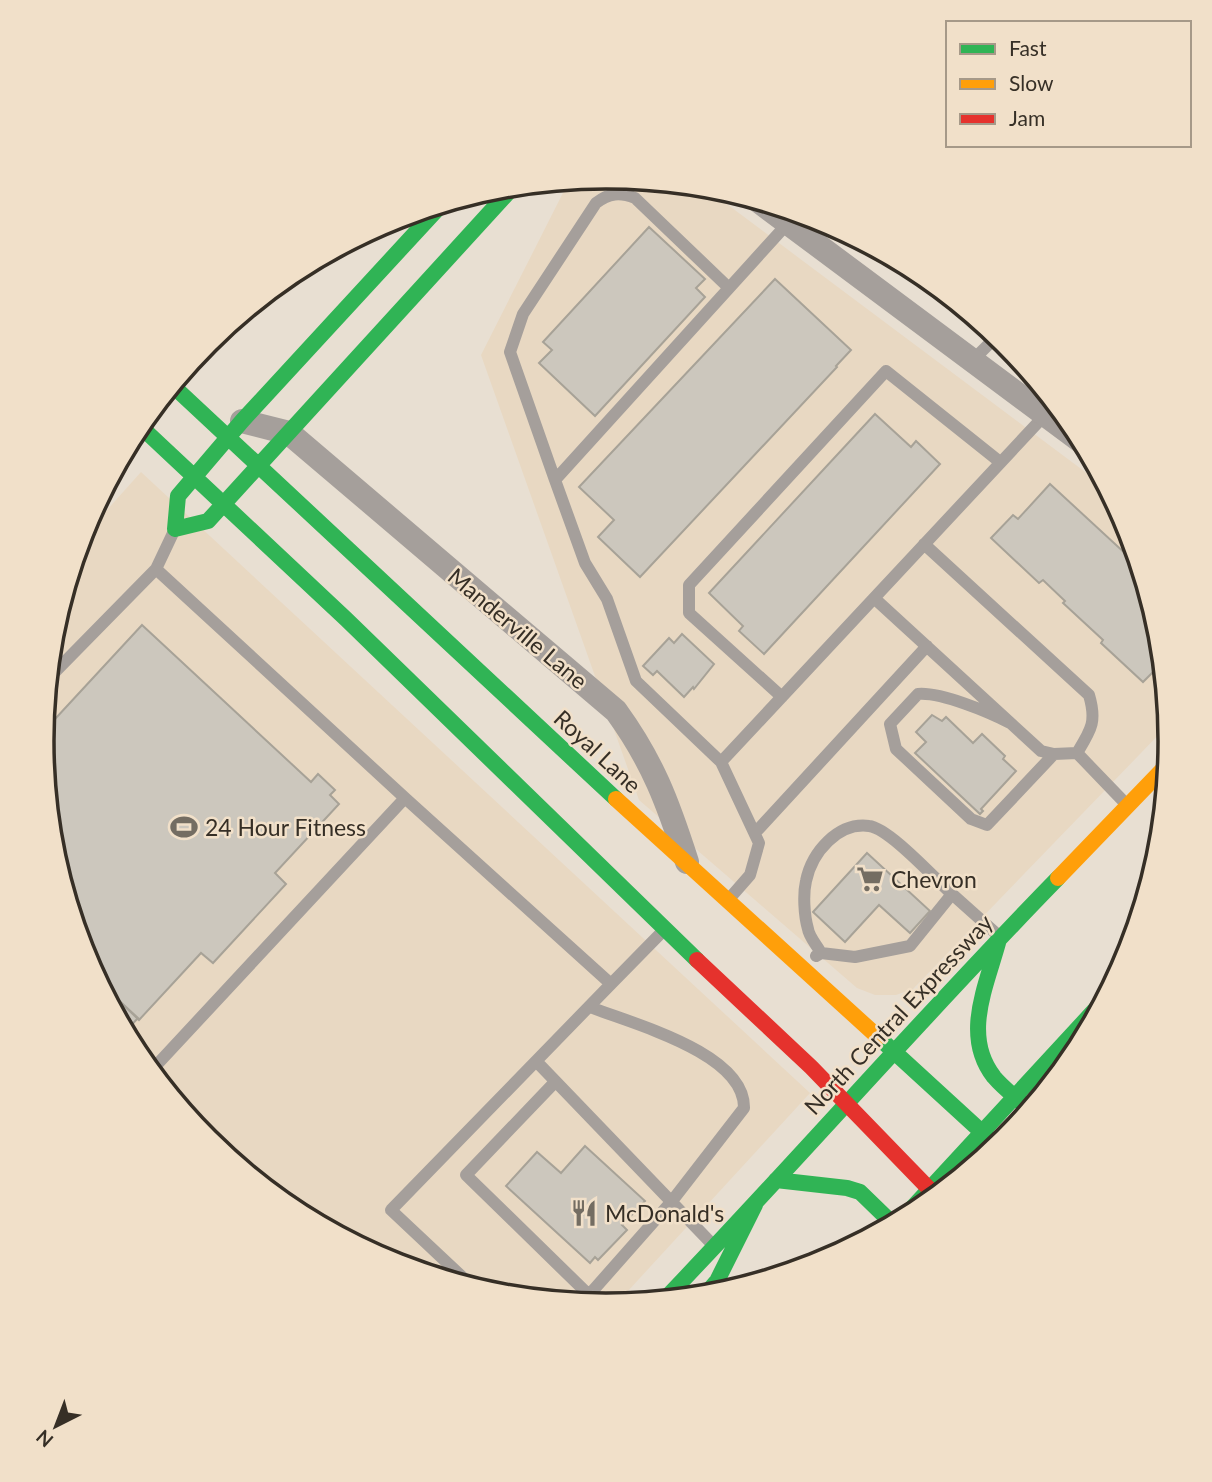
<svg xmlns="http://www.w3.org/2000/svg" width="1212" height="1482" font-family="Lato,sans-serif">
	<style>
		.built { fill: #e8d8c2 }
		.building { fill: #ccc7bd; stroke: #a7a297; stroke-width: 2 }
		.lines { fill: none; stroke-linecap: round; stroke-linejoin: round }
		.lane { stroke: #a59f9b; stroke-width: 12 }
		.street { stroke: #a59f9b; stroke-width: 24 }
		.fast { stroke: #30b455; stroke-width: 16 }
		.slow { stroke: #ff9f0a; stroke-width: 16 }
		.jam { stroke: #e5322d; stroke-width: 16 }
		.tram { stroke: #a7a29b; stroke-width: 2 }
		.labels { text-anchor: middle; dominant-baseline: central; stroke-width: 5; stroke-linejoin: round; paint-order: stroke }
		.street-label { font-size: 23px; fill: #362f26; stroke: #f1e0c9 }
		.poi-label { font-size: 23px; fill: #362f26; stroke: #f1e0c9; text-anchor: start }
		.rim { fill: none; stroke: #362f26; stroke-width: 3.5 }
	</style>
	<rect width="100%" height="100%" fill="#e8dfd2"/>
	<!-- built -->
	<path class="built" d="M606 177 704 187 1108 489 1127 526 1159 631 1168 725 913 989 896 995H875L857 988 639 800 481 355 569 181Z
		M141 472 810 1093 616 1304 606 1305 496 1294 390 1262 292 1210 207 1140 137 1054 85 956 53 851 42 741 53 631 81 539Z"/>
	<!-- building -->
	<path class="building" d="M649 227 705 279 696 288 705 297 595 416 539 363 552 350 543 342Z
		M775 279 851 350 836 366 837 367 640 577 598 537 614 520 579 487Z
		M875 414 911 447 916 441 940 464 764 654 739 631 743 626 709 593Z
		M1050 484 1140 567 1159 631 1163 667 1159 672 1156 669 1143 682 1101 643 1103 640 1063 603 1065 601 1043 580 1039 583 991 538 1013 515 1018 519Z
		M142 625 311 782 318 774 335 790 330 795 339 804 275 873 286 884 213 963 201 953 139 1020 98 981 85 956 53 851 42 741 43 732Z
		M682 634 714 664 694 689 693 687 684 697 657 671 653 675 643 666 669 638 674 643Z
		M932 715 942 721 946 717 973 743 982 734 1005 756 1003 759 1016 771 981 809 983 811 980 814 915 753 926 742 916 732Z
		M867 853 930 911 910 933 879 905 845 942 813 912Z
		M98 981 138 1018 125 1032Z
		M585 1146 645 1201 622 1225 627 1230 598 1260 595 1257 590 1263 506 1186 537 1152 561 1173Z"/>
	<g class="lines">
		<!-- lane -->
		<path class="lane" d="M729 288 635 198C620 192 609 193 596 203L523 314 510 352 555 480 788 223
			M972 361 997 336
			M555 480 585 563 607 599 636 681 721 762
			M924 544 1089 695C1097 722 1091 730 1077 753L1127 805
			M156 569 405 798
			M874 598 1041 751 1054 754 1077 753
			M48 679 156 569 174 531
			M782 697 689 613V585L886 371 1000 462
			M1010 723C989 712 941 692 918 694L890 724 896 749 971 819 987 825 1054 754
			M755 833 927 646
			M729 899 750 875 759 843 721 762 1045 415
			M821 953C817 945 809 937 808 929 804 915 803 894 806 881 812 852 838 822 869 826 889 828 935 879 952 894
			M816 956 821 953 855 957 910 946 952 894 999 936
			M536 1061 713 1245
			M151 1071 405 798 611 984 662 932
			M555 1082 466 1175 589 1295
			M474 1288 391 1210 611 984
			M579 1302 589 1295 672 1201 744 1108C745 1053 633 1024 590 1007"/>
		<!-- street -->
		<path class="street" d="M757 200 1083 443
			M242 421 289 433 616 711C653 762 668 803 687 862"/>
		<!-- fast -->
		<path class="fast" d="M442 204 242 421 178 496 175 529 208 521 514 186
			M172 385 616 799
			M139 425 346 619 697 960
			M998 943C986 987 962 1036 994 1077 1004 1089 1019 1100 1030 1110
			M878 1037 997 1146
			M776 1180 847 1188 860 1192 893 1224
			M902 1219 1103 1001
			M705 1295 717 1281 755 1205
			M665 1299C798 1160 924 1015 1058 878"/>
		<!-- slow -->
		<path class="slow" d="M616 799 878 1037
			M1058 878 1168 764"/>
		<!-- jam -->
		<path class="jam" d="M697 960 811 1067 936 1196"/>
		<!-- tram -->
		<path class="tram" d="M135 431 223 337 241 314"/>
	</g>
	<!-- icons -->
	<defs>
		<symbol id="stadium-bare" viewBox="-9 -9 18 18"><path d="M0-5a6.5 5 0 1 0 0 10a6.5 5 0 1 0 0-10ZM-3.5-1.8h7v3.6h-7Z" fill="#746d62" stroke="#f1e0c9" stroke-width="2.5" paint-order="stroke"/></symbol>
		<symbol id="supermarket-bare" viewBox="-9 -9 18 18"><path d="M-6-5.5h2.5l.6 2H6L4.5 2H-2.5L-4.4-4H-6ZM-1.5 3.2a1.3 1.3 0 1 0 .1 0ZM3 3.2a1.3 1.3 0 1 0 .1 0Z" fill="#746d62" stroke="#f1e0c9" stroke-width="2.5" paint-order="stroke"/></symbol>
		<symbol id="restaurant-bare" viewBox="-9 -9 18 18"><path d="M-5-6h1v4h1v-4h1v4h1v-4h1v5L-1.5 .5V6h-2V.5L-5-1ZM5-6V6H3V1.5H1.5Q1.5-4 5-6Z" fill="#746d62" stroke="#f1e0c9" stroke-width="2.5" paint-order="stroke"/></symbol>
	</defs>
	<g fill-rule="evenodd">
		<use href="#stadium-bare" x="165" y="808" width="38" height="38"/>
		<use href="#supermarket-bare" x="851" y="860" width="38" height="38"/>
		<use href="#restaurant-bare" x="565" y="1194" width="38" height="38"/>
	</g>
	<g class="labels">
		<!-- street labels -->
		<g class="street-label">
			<text transform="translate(518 628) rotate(40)">Manderville Lane</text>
			<text transform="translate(598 751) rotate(43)">Royal Lane</text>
			<text transform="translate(898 1014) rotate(-47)">North Central Expressway</text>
		</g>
		<!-- poi labels -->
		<g class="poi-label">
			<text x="205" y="827">24 Hour Fitness</text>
			<text x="891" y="879">Chevron</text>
			<text x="605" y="1213">McDonald's</text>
		</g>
	</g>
	<!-- crop -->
	<path d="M0 0H1212V1482H0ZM54 741a552 552 0 1 1 1104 0a552 552 0 1 1-1104 0Z" fill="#f1e0c9" fill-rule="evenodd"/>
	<path class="rim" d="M54 741a552 552 0 1 1 1104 0a552 552 0 1 1-1104 0Z"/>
	<!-- legend -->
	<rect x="946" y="21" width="245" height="126" fill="#f1e0c9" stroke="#a69988" stroke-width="2"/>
	<rect x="960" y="44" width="35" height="10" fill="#30b455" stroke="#a69988" stroke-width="2"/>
	<text x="1009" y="56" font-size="21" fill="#362f26">Fast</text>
	<rect x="960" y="79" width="35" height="10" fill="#ff9f0a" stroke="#a69988" stroke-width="2"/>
	<text x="1009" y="91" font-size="21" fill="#362f26">Slow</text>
	<rect x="960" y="114" width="35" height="10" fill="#e5322d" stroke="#a69988" stroke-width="2"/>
	<text x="1009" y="126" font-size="21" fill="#362f26">Jam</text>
	<!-- north arrow -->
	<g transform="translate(56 1426) rotate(222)" stroke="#f1e0c9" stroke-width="5" paint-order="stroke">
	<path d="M0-5L12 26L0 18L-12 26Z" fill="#362f26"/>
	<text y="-10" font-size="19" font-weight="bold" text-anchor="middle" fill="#362f26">N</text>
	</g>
</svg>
